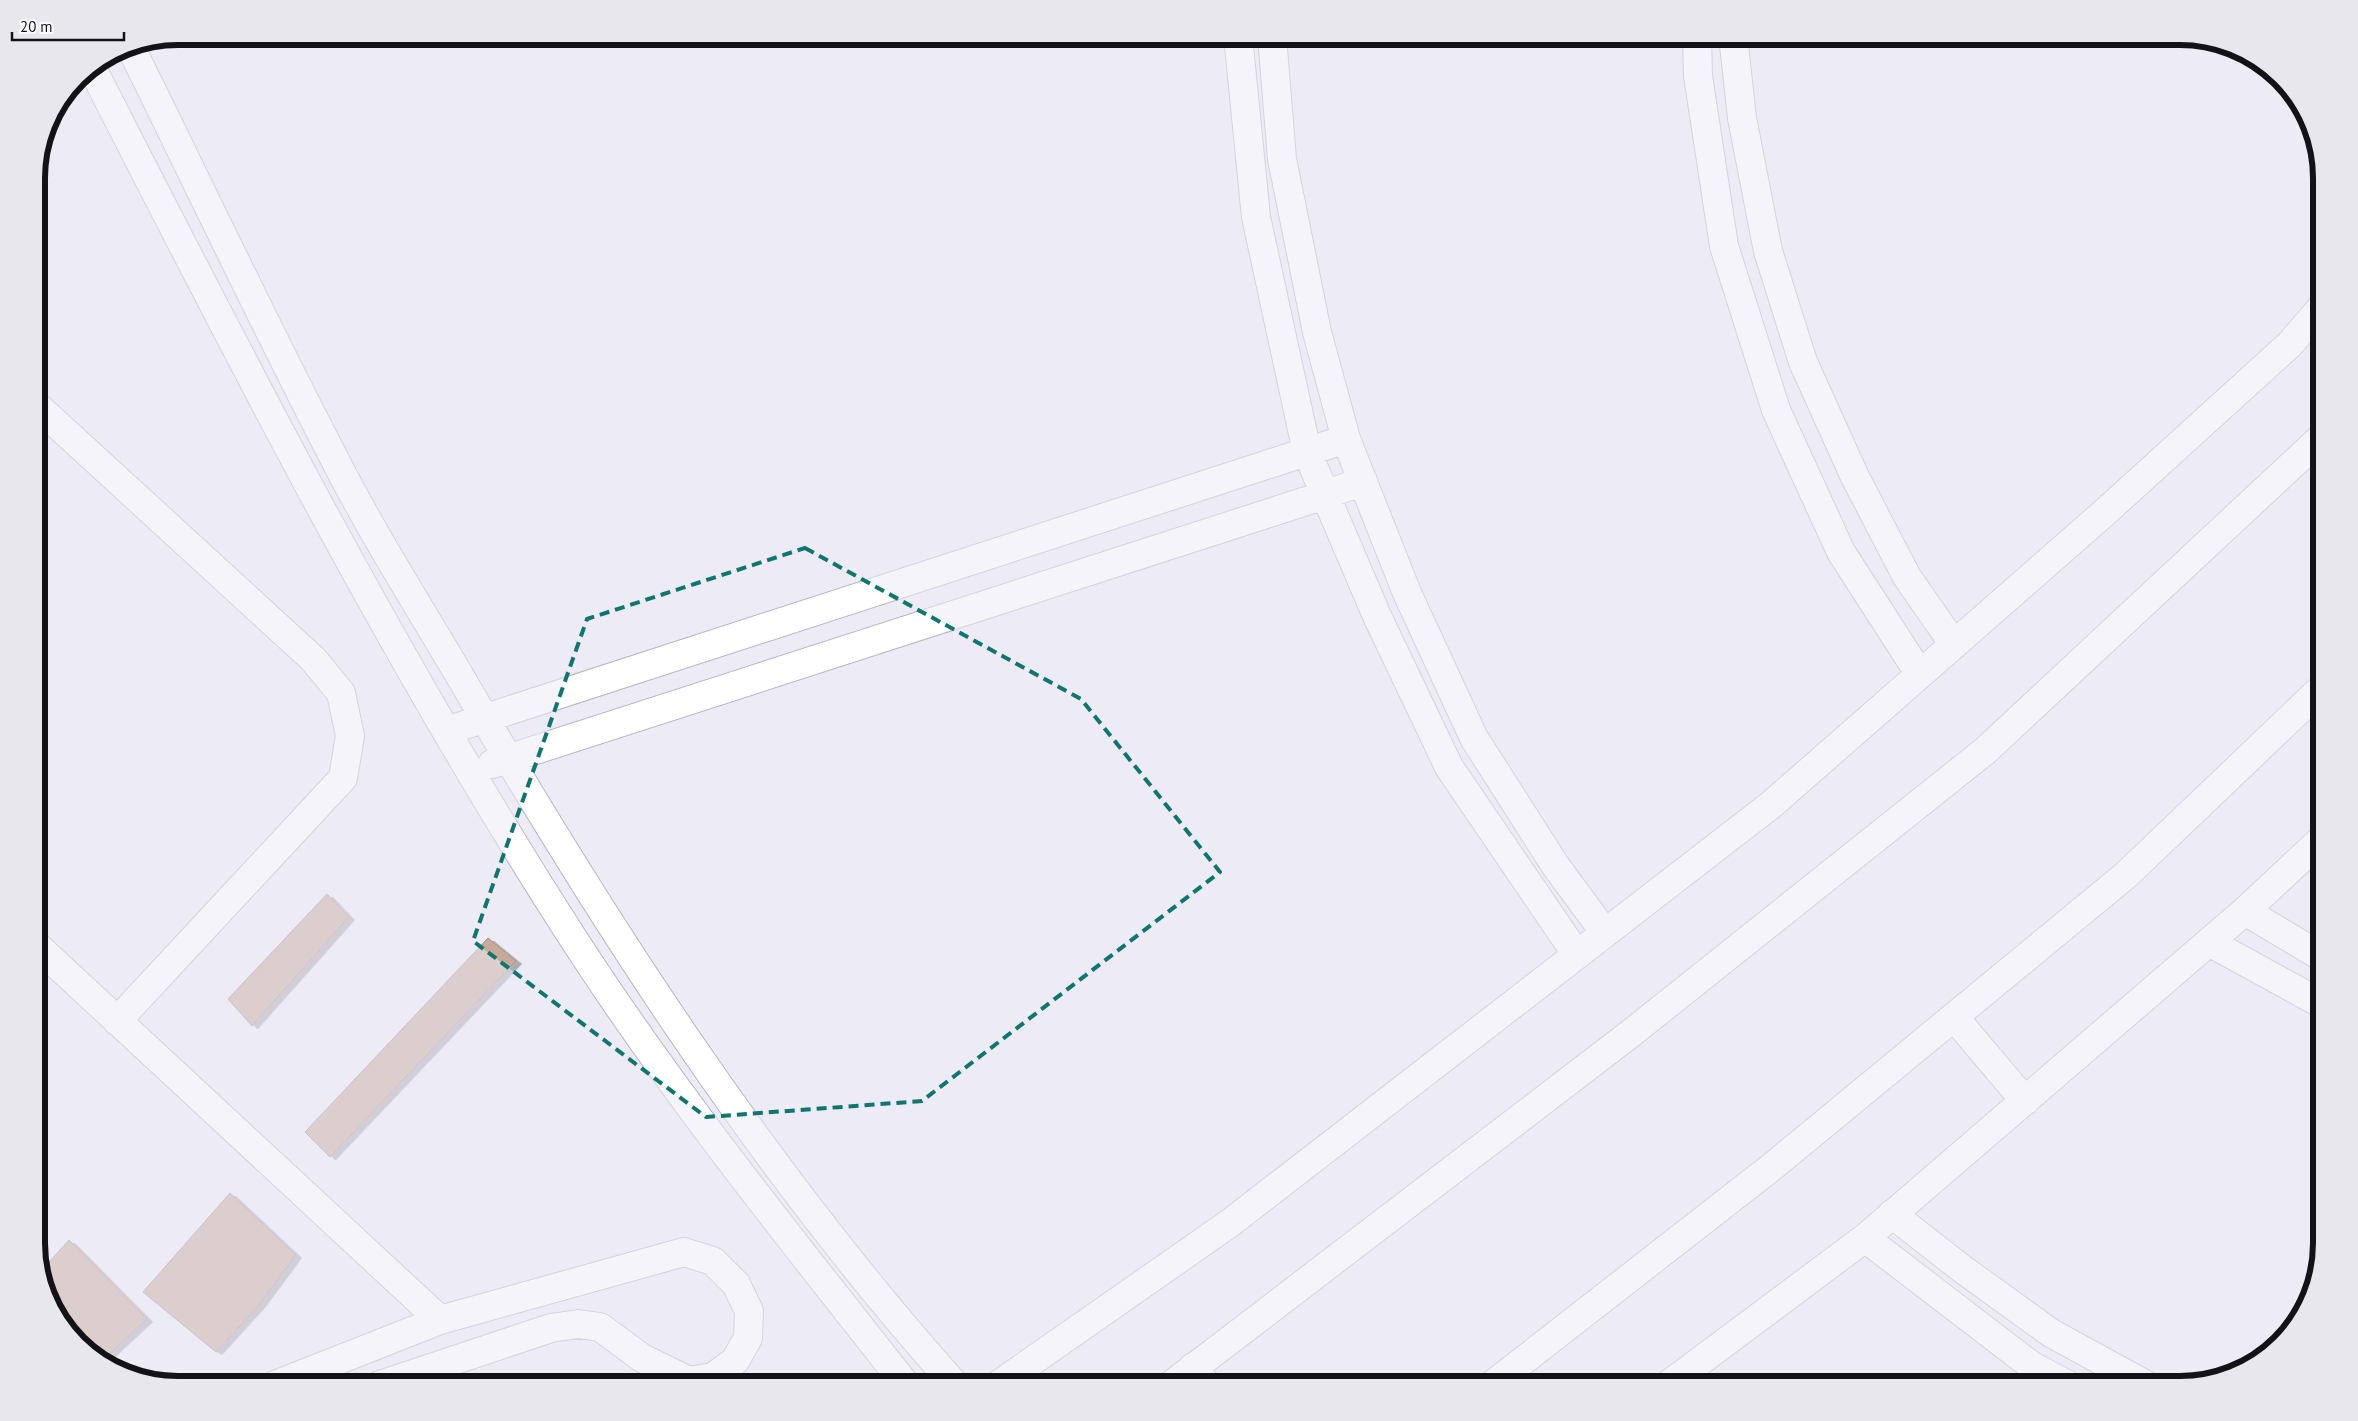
<svg xmlns="http://www.w3.org/2000/svg" width="2358" height="1421" font-family="'PT Sans',sans-serif">
	<style>
		.building { fill: #c8aa9a; stroke: #9e938e; filter: url(#shadow) }
		.lines { fill: none; stroke-linecap: round; stroke-linejoin: round }
		.minor-casing { stroke: #b7b6c0; stroke-width: 30 }
		.secondary-casing { stroke: #b7b6c0; stroke-width: 30 }
		.minor { stroke: #fff; stroke-width: 28 }
		.secondary { stroke: #fff; stroke-width: 28 }
		.marked { fill: none; stroke: #0f766e; stroke-width: 4; stroke-dasharray: 10 6; stroke-linejoin: round }
		.rim { fill: none; stroke: #131216; stroke-width: 6 }
	</style>
	<defs>
		<filter id="shadow"><feDropShadow dx="5.5" dy="3" stdDeviation="0" flood-color="#0004"/></filter>
	</defs>
	<rect width="100%" height="100%" fill="#ecebf6"/>
	<!-- building -->
	<path class="building" d="M327 894 349 917 252 1026 228 999Z
		M488 938 516 961 330 1157 305 1132Z
		M230 1193 296 1255 259 1305 216 1352 143 1292Z
		M69 1240 147 1319 102 1361 55 1314 42 1270Z"/>
	<g class="lines">
		<defs>
			<path id="minor" d="M1238 36 1256 217 1307 452 1377 616 1449 767 1577 955
				M1272 36 1282 159 1317 332 1346 439 1407 593 1474 738 1555 865 1605 933
				M1697 36 1698 76 1724 246 1776 410 1841 552 1919 673
				M1733 36 1742 118 1768 251 1803 362 1855 477 1907 577 1953 643
				M130 46C198 183 263 322 334 458 372 533 418 605 461 678 605 926 763 1170 955 1385
				M92 68C242 362 392 657 571 935 672 1092 790 1238 906 1385
				M37 406 313 659 341 693 350 736 343 778 117 1021
				M446 731 1346 439
				M492 764 1325 495 1363 481
				M2245 911 2322 957
				M2209 942 2322 1004
				M37 946 440 1320
				M1954 1017 2025 1101
				M1892 1214 1961 1268 2051 1333 2146 1385
				M1865 1238 2032 1366 2068 1385
				M1193 1367 1207 1385
				M275 1385 440 1320 684 1252 713 1261 736 1284 749 1311 748 1338 735 1361 713 1377 689 1381 642 1358 600 1327 578 1324 551 1328 380 1385
				M998 1385 1230 1223 1772 804 2104 513 2290 344 2321 308
				M1668 1385 1865 1238 2245 911 2322 839"/>
			<path id="secondary" d="M1171 1385 1630 1034 1985 751 2322 437
				M1492 1385 1773 1166 2126 875 2322 688"/>
		</defs>
		<!-- minor casing -->
		<use href="#minor" class="minor-casing"/>
		<!-- secondary casing -->
		<use href="#secondary" class="secondary-casing"/>
		<!-- minor -->
		<use href="#minor" class="minor"/>
		<!-- secondary -->
		<use href="#secondary" class="secondary"/>
	</g>
	<!-- marked area -->
	<path d="M0 0H2358V1421H0ZM805 548 1081 699 1220 872 922 1101 706 1117 473 941 587 619Z" fill="#ecebf6" fill-opacity=".55" fill-rule="evenodd"/>
	<path class="marked" d="M805 548 1081 699 1220 872 922 1101 706 1117 473 941 587 619Z"/>
	<!-- crop -->
	<path d="M0 0H2358V1421H0ZM178 45H2180A133 133 0 0 1 2313 178V1243A133 133 0 0 1 2180 1376H178A133 133 0 0 1 45 1243V178A133 133 0 0 1 178 45Z" fill="#e8e7eb" fill-rule="evenodd"/>
	<path class="rim" d="M178 45H2180A133 133 0 0 1 2313 178V1243A133 133 0 0 1 2180 1376H178A133 133 0 0 1 45 1243V178A133 133 0 0 1 178 45Z"/>
	<!-- scale -->
	<path d="M12 32v8h112v-8" fill="none" stroke="#131216" stroke-width="2.5"/>
	<text x="20" y="32" font-size="15" fill="#131216" stroke="#faf9fe" stroke-width="4" paint-order="stroke">20 m</text>
</svg>
